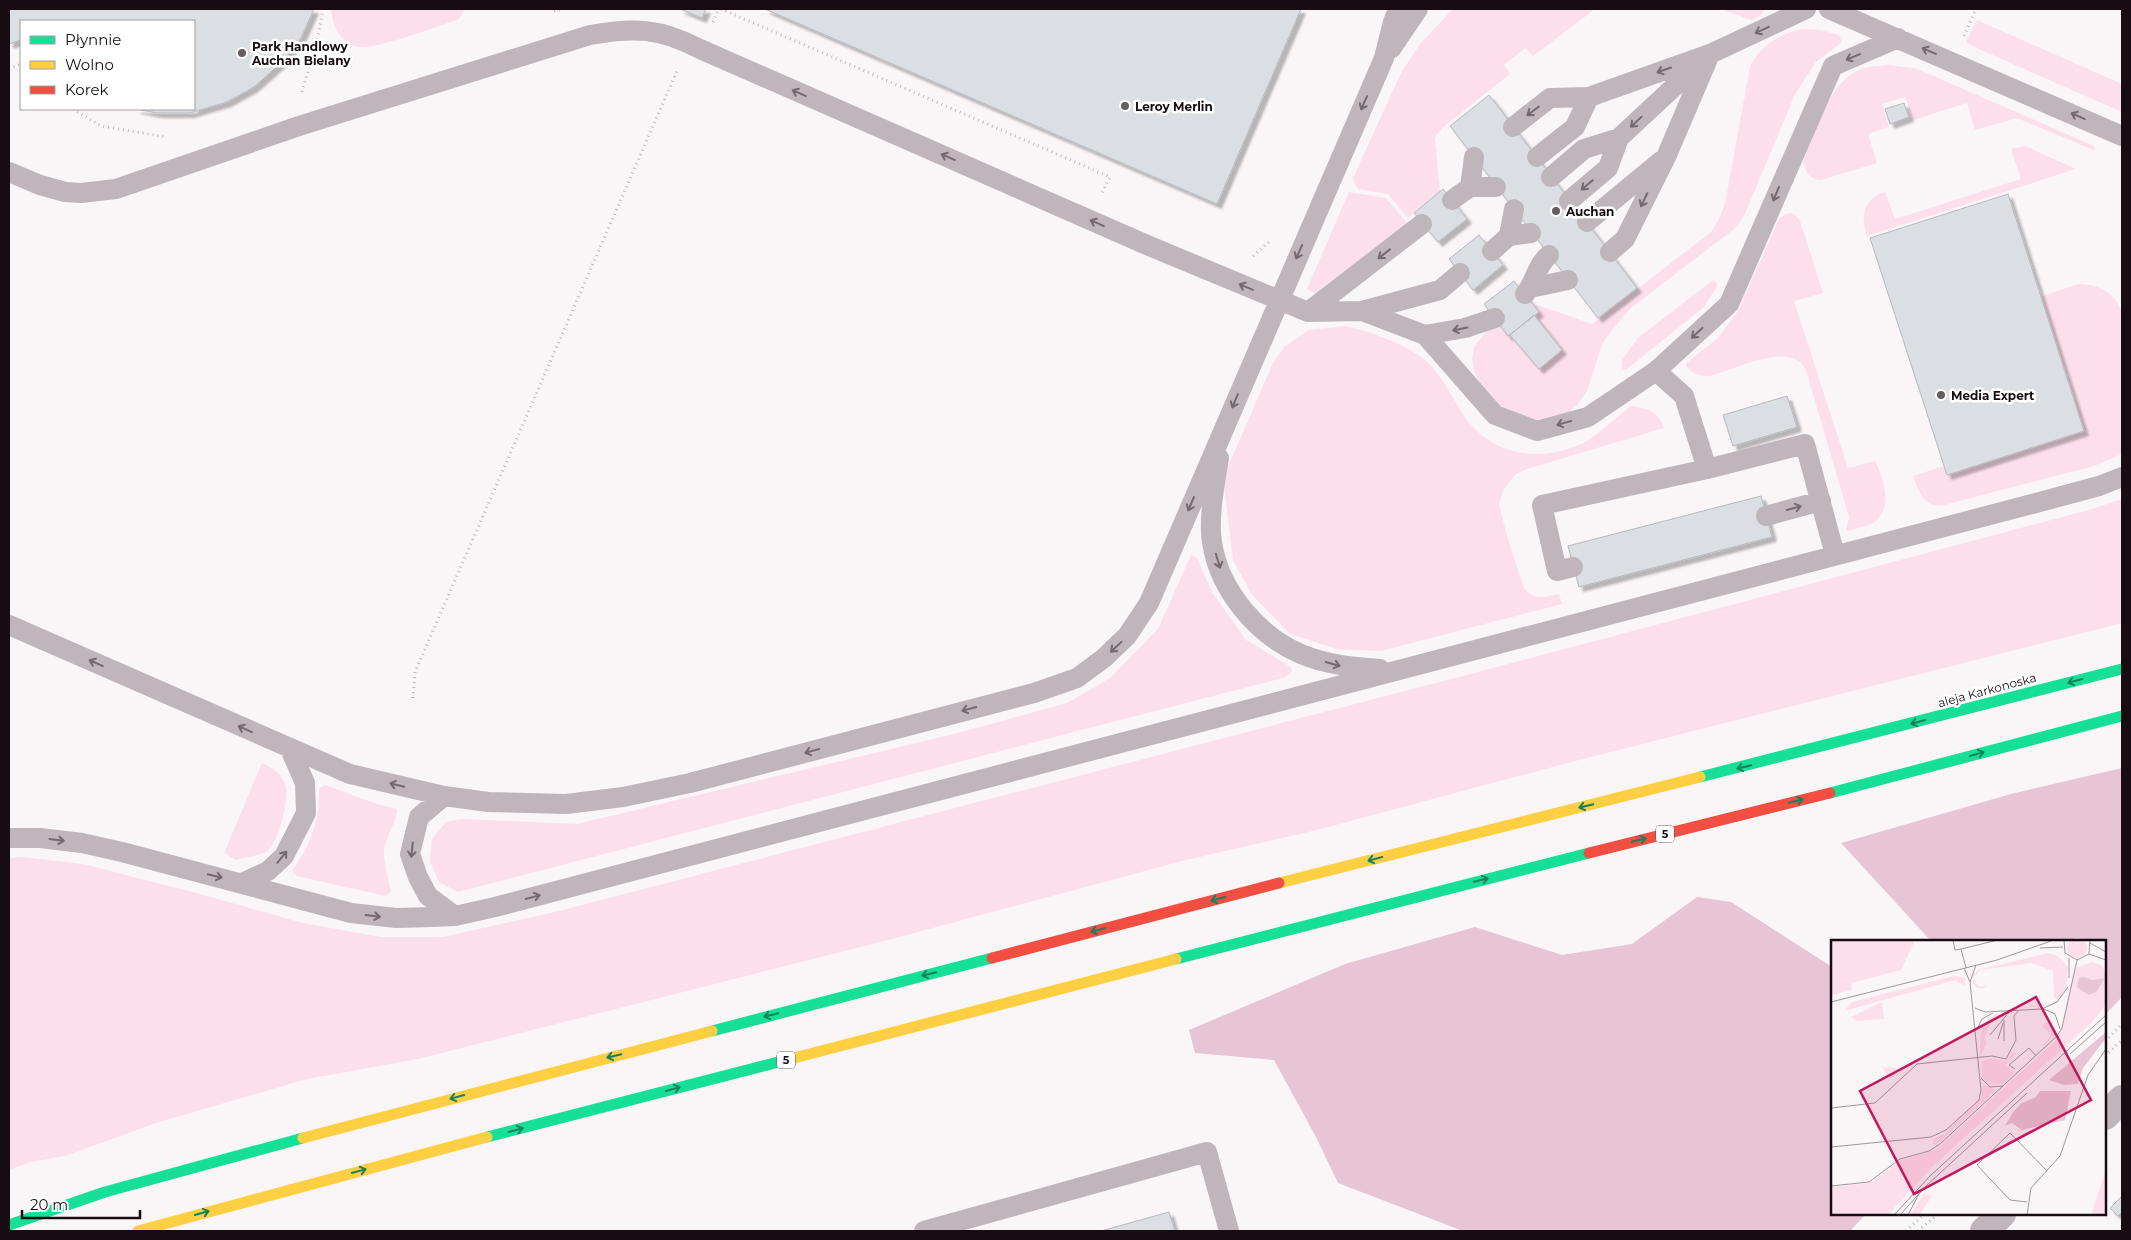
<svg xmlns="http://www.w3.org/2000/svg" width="2131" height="1240" font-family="Montserrat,sans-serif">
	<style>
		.green { fill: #fddfeb }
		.forest { fill: #e7c5d4 }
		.building { fill: #dbdfe3; stroke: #b5b9bd; filter: url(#shadow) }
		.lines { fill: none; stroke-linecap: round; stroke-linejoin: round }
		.path { stroke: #beb8bb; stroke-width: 3; stroke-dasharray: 1 4; stroke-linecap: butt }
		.lane { stroke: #beb6ba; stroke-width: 20 }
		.street { stroke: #beb6ba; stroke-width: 28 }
		.fast { stroke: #16e098; stroke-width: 11 }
		.slow { stroke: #ffcf43; stroke-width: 11 }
		.jam { stroke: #f24e42; stroke-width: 11 }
		.oneway { stroke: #736a6e }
		.oneway2 { stroke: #16815b }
		.poi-dot { fill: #665e62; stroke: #fff; stroke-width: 2 }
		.labels { text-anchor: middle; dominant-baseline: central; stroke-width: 5; stroke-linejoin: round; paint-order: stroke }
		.shield { fill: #fff; stroke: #5d5558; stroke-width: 1 }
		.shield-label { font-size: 11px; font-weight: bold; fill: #170c11 }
		.poi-label { font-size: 12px; font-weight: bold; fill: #170c11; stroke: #fff; text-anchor: start }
		.street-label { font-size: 12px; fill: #170c11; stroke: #fff }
		.inset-road { fill: none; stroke: #9f989b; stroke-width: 1 }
		.view { fill: #c2185b; fill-opacity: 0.15; stroke: #c2185b; stroke-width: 2.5 }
		.inset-edge { fill: none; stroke: #170c11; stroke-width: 2.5 }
	</style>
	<defs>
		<filter id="shadow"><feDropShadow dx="4.5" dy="4.5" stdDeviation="1" flood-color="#0004"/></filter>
	</defs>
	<rect width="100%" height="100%" fill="#faf5f7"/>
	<!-- green -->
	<path class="green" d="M331 9H465L459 19C439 26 375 50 358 47 341 44 332 25 331 9Z
		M1453 9H1595L1533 56 1525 48 1504 65 1510 74 1442 128 1435 138 1440 191 1408 218 1388 194 1358 189 1354 183 1353 178 1401 73 1420 44Z
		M1721 9H1765L1760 16 1752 20Z
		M1977 20 2122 84V112L1972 46 1966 42Z
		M1804 29 1820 30 1839 35 1842 42 1816 62 1795 94 1744 216 1734 229 1631 308 1617 324 1603 342 1587 391 1578 404 1565 415 1541 424 1507 414 1480 384 1474 371 1472 359 1474 347 1484 334 1499 324 1508 336 1510 334 1539 369 1534 315 1539 311 1532 303 1592 324 1711 232 1718 221 1725 204 1750 67C1760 45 1781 33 1804 29Z
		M1888 65 1915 68 2094 146 2095 148 2093 150 2017 118 1975 130 1967 103 1913 120 1905 97 1882 104 1889 127 1868 134 1877 163 1821 180C1810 180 1805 172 1803 161 1816 131 1828 82 1861 69 1870 66 1879 66 1888 65Z
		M2025 146 2076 169 1867 236C1860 218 1864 197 1885 192L1895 219 2021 179 2011 149Z
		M1349 192 1386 198 1408 224 1315 293 1307 289Z
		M1792 213 1799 219 1801 224 1823 293 1794 301 1848 468 1875 461C1884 478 1894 510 1873 523 1865 527 1855 529 1846 531L1849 517 1806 370C1791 339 1735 370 1710 376 1700 376 1690 374 1685 364L1718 338 1738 311 1779 219 1785 214Z
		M1713 280 1717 283V286L1704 307 1627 369 1624 370 1622 368V360L1638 338Z
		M2078 284C2098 284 2116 292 2122 313V454L2094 466 1944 505C1925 509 1918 491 1913 476L1944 466 1947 475 2084 431 2040 297Z
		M1346 326C1371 332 1406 344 1426 361 1441 373 1455 403 1467 420 1495 456 1539 462 1579 445 1595 438 1617 417 1631 406 1648 408 1659 412 1664 428L1527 469 1516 474 1504 489 1499 504 1507 536 1524 588C1535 601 1544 597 1559 594L1562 604 1381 651 1337 649 1290 634 1252 595 1233 560 1223 478 1273 363 1284 347 1309 330Z
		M2122 499V623L1575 761 1317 830 1182 861 892 939 418 1059 307 1079 156 1123 65 1156 30 1162 9 1170V858L22 857 83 864 189 891 303 923 381 937H443L555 912 1455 678 2089 510Z
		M1191 555 1197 558 1212 592 1246 640 1291 667 1292 671 1286 677 458 892 439 882 430 862 432 839 446 822 462 819 577 824 958 733 1067 703 1110 678 1158 629Z
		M262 763C273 768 283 774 286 787 289 800 278 845 266 852 258 856 245 857 236 860L224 853Z
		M325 785 374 803 397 809C398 819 384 840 384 853 384 866 389 880 391 892L386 896 297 876 292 870C310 848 321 817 319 788Z"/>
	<!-- forest -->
	<path class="forest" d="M2122 768V997L2105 1015V941H1931L1841 843 2011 794Z
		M1697 897 1731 902 1832 967V1214H1866L1850 1231H1463L1338 1183 1316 1137 1274 1060 1195 1053 1189 1030 1345 964 1475 927 1562 955 1632 944Z"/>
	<!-- building -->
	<path class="building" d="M9 9H314L301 38 283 61 254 87 227 102 190 113H157L136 109H194V21H21V40L9 44Z
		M680 9H706L702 18Z
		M765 9H1301L1217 204Z
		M1489 95 1637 288 1598 318 1450 126Z
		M1904 103 1909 117 1890 124 1885 109Z
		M1443 189 1467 219 1438 242 1414 213Z
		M2008 194 2084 431 1947 475 1870 238Z
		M1479 235 1503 265 1473 290 1449 259Z
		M1514 281 1539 312 1508 336 1484 304Z
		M1534 315 1562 350 1539 369 1510 335Z
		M1787 396 1797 427 1733 446 1723 415Z
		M1761 496 1772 537 1579 587 1568 546Z
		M2122 1196V1212L2118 1216 2110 1208Z
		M1169 1212 1175 1231H1101Z"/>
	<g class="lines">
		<!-- path -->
		<path class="path" d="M721 9 1110 177 1102 193
			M554 11 562 9
			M713 22 719 9
			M1964 36 1976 9
			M9 69 21 64
			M302 92 319 32 323 9
			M73 109 101 126 166 137
			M1253 256 1269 242
			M413 698 415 672 677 71
			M2105 1041 2122 1024
			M2105 1056 2122 1040
			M1906 1231 1924 1214
			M1918 1231 1938 1214"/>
		<!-- lane -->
		<path class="lane" d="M1829 9 2122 136
			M1391 49 1418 9
			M1513 127 1550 98 1589 97 1710 54 1806 9
			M1537 157 1575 127 1589 97
			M9 172 40 185 65 192 81 193 116 189 299 126 590 35C634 27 660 28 700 49L1147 245 1308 312 1362 311 1425 335 1495 415 1537 431 1588 417 1656 371 1729 304 1833 66 1898 38
			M1551 177 1584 149 1619 138 1703 60
			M1470 187 1474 157
			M1452 200 1470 187H1496
			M1569 201 1608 168 1619 138
			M1587 222 1661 161
			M1509 236 1514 209
			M1492 251 1509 236 1531 233
			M1610 252 1625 239 1666 157 1710 54
			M1530 288 1568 280
			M1525 294C1535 282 1536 266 1549 255
			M1362 311 1440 290 1460 273
			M1308 312 1422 224
			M1425 335 1465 328 1495 318
			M1656 371 1684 396 1707 469
			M1219 458C1215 482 1208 519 1212 542 1219 590 1257 635 1301 654 1327 665 1353 667 1380 669
			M1766 516 1821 501
			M1573 567 1557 571 1542 505 1707 469 1805 444 1835 555
			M9 625 350 774 444 796 488 802 566 804 623 797 690 783 1034 693 1077 678 1104 658 1127 636 1149 603 1384 58 1393 22 1398 9
			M444 796 419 817 410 854 418 877 428 896 455 916
			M9 838H40L82 843 122 852 351 913 396 918 432 917 455 916 495 907 2036 503 2099 486 2122 477
			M242 883 268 871 284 856 306 813 305 783 290 749
			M924 1231 1207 1152 1229 1231"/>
		<!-- street -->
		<path class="street" d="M2105 1116 2122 1099
			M1984 1231 2002 1214"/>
		<!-- fast -->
		<path class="fast" d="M1700 777 2122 669
			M1830 793 2122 716
			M1176 959 1589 853
			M712 1031 992 958
			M487 1137 794 1058
			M9 1225 105 1192 303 1138"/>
		<!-- slow -->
		<path class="slow" d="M1279 883 1700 777
			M794 1058 1176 959
			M303 1138 712 1031
			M138 1231 487 1137"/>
		<!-- jam -->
		<path class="jam" d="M1589 853 1830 793
			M992 958 1279 883"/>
	</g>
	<!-- one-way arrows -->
	<defs><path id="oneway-shaft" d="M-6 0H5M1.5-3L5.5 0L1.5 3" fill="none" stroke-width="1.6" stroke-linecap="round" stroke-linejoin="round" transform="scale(1.25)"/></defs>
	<g class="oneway">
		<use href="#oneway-shaft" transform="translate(1762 30) rotate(155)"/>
		<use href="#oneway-shaft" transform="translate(1929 51) rotate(-157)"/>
		<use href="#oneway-shaft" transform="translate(1853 57) rotate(157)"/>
		<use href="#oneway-shaft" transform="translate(1664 70) rotate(161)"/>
		<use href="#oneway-shaft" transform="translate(799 93) rotate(-156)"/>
		<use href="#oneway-shaft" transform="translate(1364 103) rotate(114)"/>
		<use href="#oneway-shaft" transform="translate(1533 111) rotate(143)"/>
		<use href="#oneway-shaft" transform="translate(2078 116) rotate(-156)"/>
		<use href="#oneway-shaft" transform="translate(1636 122) rotate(137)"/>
		<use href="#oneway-shaft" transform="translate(948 157) rotate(-156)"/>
		<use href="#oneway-shaft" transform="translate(1587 185) rotate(140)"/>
		<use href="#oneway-shaft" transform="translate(1776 194) rotate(113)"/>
		<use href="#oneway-shaft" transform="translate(1644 200) rotate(116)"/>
		<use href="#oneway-shaft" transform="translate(1097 223) rotate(-156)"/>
		<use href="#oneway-shaft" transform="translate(1299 252) rotate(114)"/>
		<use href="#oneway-shaft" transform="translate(1384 254) rotate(142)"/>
		<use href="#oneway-shaft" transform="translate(1246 287) rotate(-157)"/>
		<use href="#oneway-shaft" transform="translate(1460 329) rotate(168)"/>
		<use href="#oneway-shaft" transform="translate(1697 333) rotate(137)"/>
		<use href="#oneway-shaft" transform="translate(1235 401) rotate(113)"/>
		<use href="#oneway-shaft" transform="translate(1564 423) rotate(165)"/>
		<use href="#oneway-shaft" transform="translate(1191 504) rotate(113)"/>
		<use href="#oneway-shaft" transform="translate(1794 508) rotate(-15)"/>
		<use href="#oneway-shaft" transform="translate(1218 561) rotate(73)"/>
		<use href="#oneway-shaft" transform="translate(1116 647) rotate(137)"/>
		<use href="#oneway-shaft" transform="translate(96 663) rotate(-156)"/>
		<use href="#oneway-shaft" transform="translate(1333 664) rotate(16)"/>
		<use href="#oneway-shaft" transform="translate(969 709) rotate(165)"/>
		<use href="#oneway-shaft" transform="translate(245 729) rotate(-156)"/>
		<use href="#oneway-shaft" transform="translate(812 751) rotate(165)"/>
		<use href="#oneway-shaft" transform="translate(397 785) rotate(-167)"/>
		<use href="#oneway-shaft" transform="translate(57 840) rotate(7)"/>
		<use href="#oneway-shaft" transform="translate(412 850) rotate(96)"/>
		<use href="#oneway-shaft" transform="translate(282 857) rotate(-51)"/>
		<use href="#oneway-shaft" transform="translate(215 876) rotate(14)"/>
		<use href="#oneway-shaft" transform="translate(533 897) rotate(-15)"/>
		<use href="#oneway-shaft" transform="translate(373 916) rotate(7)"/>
	</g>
	<g class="oneway2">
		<use href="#oneway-shaft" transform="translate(2075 681) rotate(165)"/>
		<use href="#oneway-shaft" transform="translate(1918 722) rotate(165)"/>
		<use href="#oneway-shaft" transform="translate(1977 754) rotate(-15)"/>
		<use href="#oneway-shaft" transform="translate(1744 767) rotate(166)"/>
		<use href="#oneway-shaft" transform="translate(1796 801) rotate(-14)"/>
		<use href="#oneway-shaft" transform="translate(1586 806) rotate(166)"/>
		<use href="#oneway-shaft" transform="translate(1639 840) rotate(-14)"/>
		<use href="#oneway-shaft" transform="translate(1375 859) rotate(165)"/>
		<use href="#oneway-shaft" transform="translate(1481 880) rotate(-14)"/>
		<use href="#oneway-shaft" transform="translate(1218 899) rotate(165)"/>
		<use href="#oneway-shaft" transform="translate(1098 930) rotate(165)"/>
		<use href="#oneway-shaft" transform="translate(929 974) rotate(166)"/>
		<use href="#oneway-shaft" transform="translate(771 1015) rotate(166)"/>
		<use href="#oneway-shaft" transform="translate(614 1056) rotate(166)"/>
		<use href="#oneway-shaft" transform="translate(673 1089) rotate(-15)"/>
		<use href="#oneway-shaft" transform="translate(457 1097) rotate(165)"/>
		<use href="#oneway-shaft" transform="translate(516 1130) rotate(-15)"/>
		<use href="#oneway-shaft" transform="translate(359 1171) rotate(-15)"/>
		<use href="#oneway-shaft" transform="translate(202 1213) rotate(-16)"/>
	</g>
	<!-- markers -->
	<g class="poi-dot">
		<circle cx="242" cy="53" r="5"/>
		<circle cx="1125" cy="106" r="5"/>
		<circle cx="1556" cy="211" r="5"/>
		<circle cx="1941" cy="395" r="5"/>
	</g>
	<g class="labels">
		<!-- shield labels -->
		<g class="shield">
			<rect x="1656" y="825.5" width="18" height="17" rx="4"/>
			<rect x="777" y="1051.5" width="18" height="17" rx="4"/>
		</g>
		<g class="shield-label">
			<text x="1665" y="834">5</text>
			<text x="786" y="1060">5</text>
		</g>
		<!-- poi labels -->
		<g class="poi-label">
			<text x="252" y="46">Park Handlowy<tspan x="252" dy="14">Auchan Bielany</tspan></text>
			<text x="1135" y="106">Leroy Merlin</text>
			<text x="1566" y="211">Auchan</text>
			<text x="1951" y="395">Media Expert</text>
		</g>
		<!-- street labels -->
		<g class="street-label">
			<text transform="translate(1987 690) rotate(-15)">aleja Karkonoska</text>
		</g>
	</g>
	<!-- overview -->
	<g transform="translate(1831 940)">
		<rect width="275" height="275" fill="#faf5f7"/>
		<path d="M236 8a10 10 0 1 1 20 0a10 10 0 1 1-20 0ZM0 0H84L70 30 20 43 21 50 0 55ZM217 13 227 16 237 27 235 48 227 60 223 63 218 65 193 68 222 63 226 59 223 57 222 31 200 23 149 30 144 36 142 37 143 43 150 47 156 45 153 48H146L142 43 141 36 147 30ZM261 22 270 25 275 32V64L261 82 101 227 57 275H0V247L40 243 68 221 106 209 224 101 228 97 244 28ZM123 36 134 38V46L124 40 13 71 21 62ZM51 62 53 79 26 81 20 77ZM175 74 164 77 157 88 153 99 156 103 149 117 150 85 163 75ZM216 82 226 93 210 108 220 95 211 86ZM182 113H185L175 125 184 132 172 144 158 145 151 137V121L163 118 174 122ZM63 127 67 132 58 139 52 128ZM152 144 165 150 106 205 102 204V199L113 194 150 158ZM275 230V275H260ZM94 253 101 256 88 275H79Z" fill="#fddfeb"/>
		<path d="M253 37 261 40 274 38 265 52 257 55 246 47 248 38ZM275 92V98L252 128 247 144 233 145 218 140ZM209 151H240L234 180 191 190 181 183 174 186 182 172 191 163 205 157Z" fill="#e7c5d4"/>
		<path class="inset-road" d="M122 0 124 10 130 9M233 0 234 13 246 20 258 14 259 0M259 3 275 12M209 8 232 7M258 14 275 20M133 28 139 42M135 28 130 9 167 0M238 38V18M0 62 166 20 223 0M144 68 154 72 211 69 226 62 237 47M213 69 224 74 229 89M173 80V101M146 89 151 79 162 73M159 95 179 71M167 99 172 83M239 114 275 82M184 129 178 125 198 108 205 116M150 138 159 147 172 146M0 168 44 163 86 124 161 116 175 119 185 100 183 76 187 71M0 207 100 197 115 190 148 160 150 150 139 42 145 25M0 246 38 242 69 219 98 211 109 204 226 96 231 88 246 20M196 262 179 260 146 225 179 193 216 231M63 275 99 236 275 75M69 275 95 246 196 153M77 275 89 252M196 275 200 248 229 216 257 135 275 109"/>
		<path class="view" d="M205 57 260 160 83 254 29 151Z"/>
		<rect width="275" height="275" class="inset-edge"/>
	</g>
	<!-- border -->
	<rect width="2131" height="1240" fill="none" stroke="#170c11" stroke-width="20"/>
	<!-- legend -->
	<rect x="20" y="20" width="175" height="90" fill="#ffffff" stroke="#a29ea0"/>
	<rect x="30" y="36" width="25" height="8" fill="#16e098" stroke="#a29ea0"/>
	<text x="65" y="45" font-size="15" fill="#170c11">Płynnie</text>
	<rect x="30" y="61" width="25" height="8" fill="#ffcf43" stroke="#a29ea0"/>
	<text x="65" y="70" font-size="15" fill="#170c11">Wolno</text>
	<rect x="30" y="86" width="25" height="8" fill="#f24e42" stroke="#a29ea0"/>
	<text x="65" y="95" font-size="15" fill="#170c11">Korek</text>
	<!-- scale -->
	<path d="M22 1210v8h118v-8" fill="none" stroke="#170c11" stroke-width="2.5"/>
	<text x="30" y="1210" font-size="15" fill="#170c11" stroke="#ffffff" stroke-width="4" paint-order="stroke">20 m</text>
</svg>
